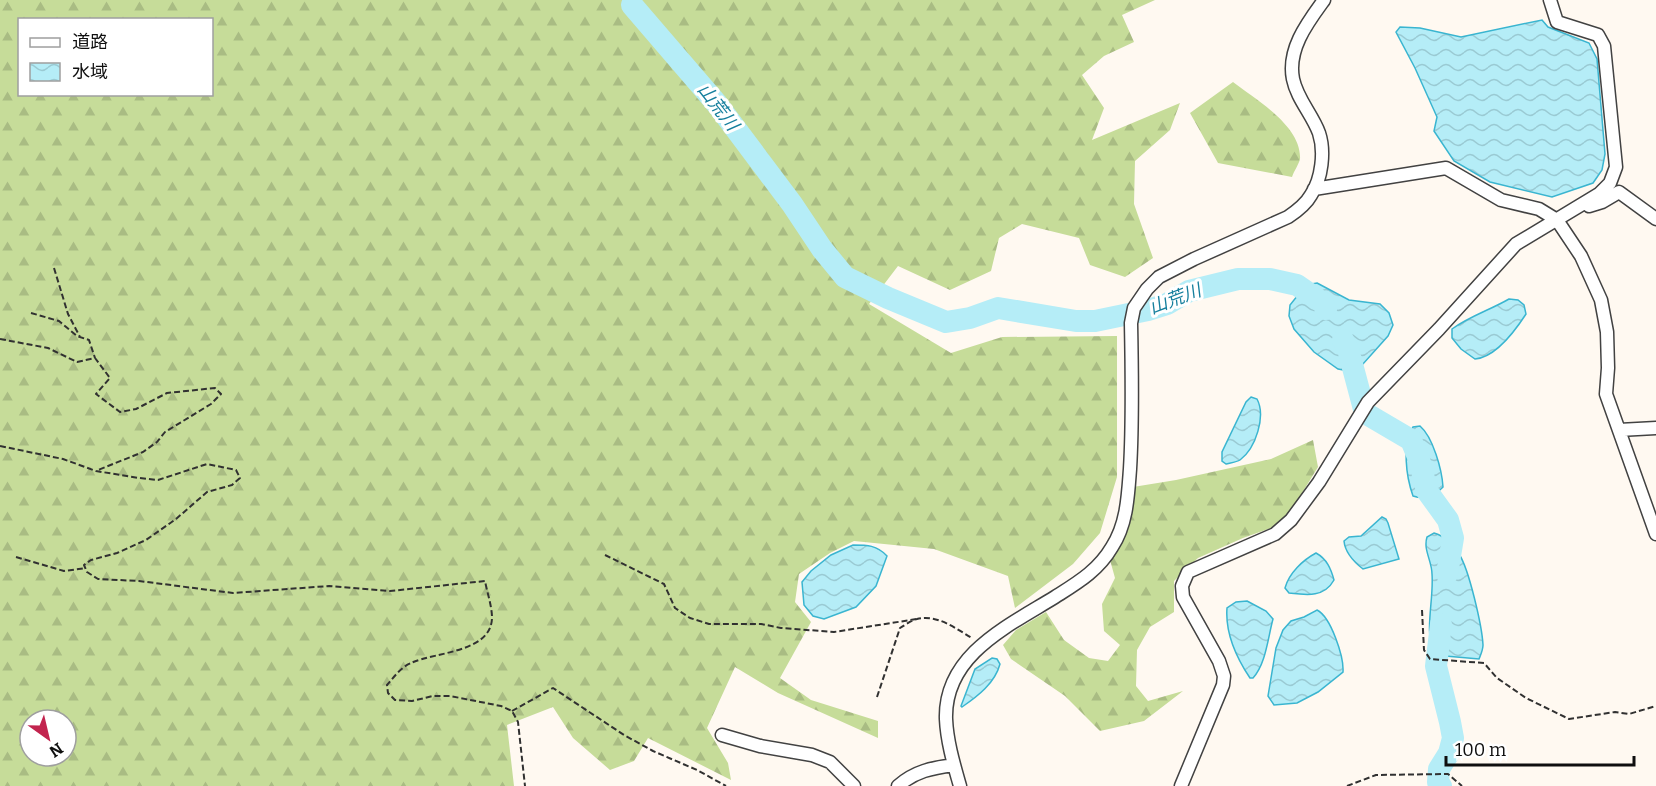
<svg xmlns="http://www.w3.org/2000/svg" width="1656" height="786" font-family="Bitter,'Noto Sans JP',serif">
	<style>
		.forest { fill: url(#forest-firs); fill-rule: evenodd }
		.water { fill: url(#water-waves); stroke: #3ab5d0; stroke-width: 1.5 }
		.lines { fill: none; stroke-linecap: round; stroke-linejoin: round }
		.river { stroke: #b5edf7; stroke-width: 22 }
		.street-casing { stroke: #424242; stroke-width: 15 }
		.path { stroke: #313131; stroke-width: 2; stroke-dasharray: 6 3; stroke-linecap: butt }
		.street { stroke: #fff; stroke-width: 12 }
		.labels { text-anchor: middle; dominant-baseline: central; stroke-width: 6; stroke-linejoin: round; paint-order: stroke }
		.water-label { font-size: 18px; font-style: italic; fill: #157f9d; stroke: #fff }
	</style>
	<defs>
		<pattern id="forest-firs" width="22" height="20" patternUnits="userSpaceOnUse" patternTransform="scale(1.5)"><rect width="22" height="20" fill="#c6dc99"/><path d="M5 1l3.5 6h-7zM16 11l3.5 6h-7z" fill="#a9bc83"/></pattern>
		<pattern id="water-waves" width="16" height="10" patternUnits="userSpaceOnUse" patternTransform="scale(1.5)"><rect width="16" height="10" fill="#b5edf7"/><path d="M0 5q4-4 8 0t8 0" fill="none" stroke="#9acad3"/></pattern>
	</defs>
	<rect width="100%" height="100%" fill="#fff9f1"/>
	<!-- forest -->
	<path class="forest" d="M0 0H1155L1122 15 1134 42 1104 56 1082 75 1104 108 1092 140 1180 103 1170 130 1135 161 1134 204 1153 258 1125 277 1090 265 1079 238 1022 224 999 238 991 271 950 290 898 266 869 304 951 353 1002 337 1117 336V477L1100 533 1073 564 1015 608 1008 576 934 549 854 541 830 553 799 574 795 602 811 622 780 678 811 700 878 721V738L778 693 735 667 707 728 728 763 731 780 648 738 634 761 610 770 573 738 553 707 507 725 514 786H0ZM20 20H212V94H20ZM30 720H66V756H30Z
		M1233 82C1255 99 1302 126 1300 159 1299 164 1294 171 1292 177L1218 163 1190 113Z
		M1313 440 1318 467 1291 511 1271 528 1243 538 1198 558 1174 581V612L1150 627 1137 650 1136 686 1148 701 1183 691 1144 721 1100 731 1065 696 1011 659 1003 645 1016 630 1046 612 1064 640 1089 658 1108 661 1120 645 1104 631 1102 604 1115 578 1110 560C1130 531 1131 522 1133 487L1176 480 1271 459Z"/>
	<!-- water -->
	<path class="water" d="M1542 20 1548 27 1589 43 1597 59 1605 154 1602 170 1593 183 1552 197 1490 182 1454 161 1434 131 1437 117 1415 68 1396 32 1400 27 1420 28 1461 37Z
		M1317 283 1349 300 1380 304 1389 313 1393 325 1388 336 1363 364 1349 371 1338 369 1314 352 1294 329 1289 316 1290 305 1306 285Z
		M1509 299 1518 300 1524 305 1526 314C1515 331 1496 357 1475 359L1461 349 1452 338V329C1470 316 1490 310 1509 299Z
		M1251 397 1257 399C1266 416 1256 448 1240 460 1237 462 1230 463 1226 464L1222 461V452L1246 402Z
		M1420 426C1433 437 1442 470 1443 487 1434 497 1425 500 1413 496 1406 476 1402 446 1413 427Z
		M1382 517 1386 519 1388 523 1399 559 1363 569C1354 562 1345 552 1344 541L1349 537 1361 536Z
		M1434 533C1445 536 1452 544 1459 554 1469 569 1482 626 1483 645 1483 650 1481 654 1479 659L1434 655C1424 629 1434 601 1432 574 1432 561 1423 550 1427 537Z
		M853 545C867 545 877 545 887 556L876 586 856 607 824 619 813 616 804 605 802 582 811 571 831 555Z
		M1316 553C1327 559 1331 569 1334 580 1324 598 1306 595 1289 593L1285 588C1289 573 1303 560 1316 553Z
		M1247 601 1266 611 1273 619C1268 637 1266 664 1253 678H1250C1236 657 1225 634 1227 608L1236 602Z
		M1317 610C1331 617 1344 657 1343 672L1318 692 1297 703 1274 705 1268 696 1276 648 1283 630 1291 621 1304 617Z
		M992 658 997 659 1000 664C995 683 978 696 962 707L961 706 975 669Z"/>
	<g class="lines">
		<!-- river -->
		<path class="river" d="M632 5 717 104 792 204 822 249 845 277 888 298 946 322 970 318 998 308 1076 321H1095L1148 310 1167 304 1189 291 1238 279H1270L1297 285 1323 303 1326 309
			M1343 340 1348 349 1365 413 1411 440 1419 459 1427 491 1448 520 1453 538 1447 574
			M1441 624 1436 666 1450 722 1453 738 1449 753 1439 769 1438 782 1441 786"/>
		<defs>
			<path id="street" d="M1314 189 1446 168 1501 200 1539 209 1557 220 1581 256 1601 300 1607 332 1608 368 1606 394 1656 534
				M1589 206 1602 202 1619 192 1656 219
				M1619 430 1656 428
				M722 735 760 746 812 755 830 762 854 786
				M898 786C915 771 932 768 954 765
				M960 786C954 765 947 742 946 719 944 655 1008 626 1055 597 1077 583 1098 571 1112 547 1127 524 1128 496 1130 469 1133 420 1132 372 1131 323L1134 308 1147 289 1159 277 1194 259 1288 217C1297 211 1306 204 1311 195 1322 179 1325 151 1319 133 1312 114 1297 99 1293 79 1287 49 1308 22 1324 0
				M1181 786 1223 685 1224 676 1219 661 1183 597 1182 586 1188 572 1275 534 1291 520 1319 482 1368 402 1439 329 1516 244 1599 194 1610 183 1616 167 1604 46 1598 35 1557 22 1550 0"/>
		</defs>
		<!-- street casing -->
		<use href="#street" class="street-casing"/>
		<!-- path -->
		<path class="path" d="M54 268 68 314 80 337
			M31 313 59 321 77 336 89 340 95 358
			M0 339 48 348 77 362 95 358 110 378 96 394 120 412 136 409 167 393 215 388 221 394 211 404 165 432 157 442 143 452 98 470
			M0 446 63 459 96 471 139 478 158 480 207 464 236 470 240 478 232 485 207 492 176 519 146 540 117 553 91 560 84 565 87 572 98 579 139 581 233 593 329 586 390 591 485 581C487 592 492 606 492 618 491 653 434 652 411 663 401 667 394 677 387 685L388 693 395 700 412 701 433 696H450L501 706 512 711 518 722 525 786
			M605 555 664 584 675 608 690 618 709 624H761L781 628 834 632 917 619
			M16 557 64 571 86 568
			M1422 610 1424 650 1430 659 1484 663 1497 678 1526 698 1569 719 1615 712 1629 714 1656 706
			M877 697 900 628C905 625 912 620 917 619 938 614 956 629 972 638
			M512 711 553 688 624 735 653 751 697 770 726 786
			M1347 786 1376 775 1448 774 1462 786"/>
		<!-- street -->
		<use href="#street" class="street"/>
	</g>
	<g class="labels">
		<!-- water labels -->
		<g class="water-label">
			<text transform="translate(718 107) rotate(52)">山荒川</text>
			<text transform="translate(1175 299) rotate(-21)">山荒川</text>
		</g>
	</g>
	<!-- legend -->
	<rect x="18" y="18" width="195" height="78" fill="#ffffff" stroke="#9f9f9f" stroke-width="1.5"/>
	<rect x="30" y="38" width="30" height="9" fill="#ffffff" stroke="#9f9f9f" stroke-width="1.5"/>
	<text x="72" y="48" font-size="18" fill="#0f0f0f">道路</text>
	<rect x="30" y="63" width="30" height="18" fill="url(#water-waves)" stroke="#9f9f9f" stroke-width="1.5"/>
	<text x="72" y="78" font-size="18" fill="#0f0f0f">水域</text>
	<!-- north arrow -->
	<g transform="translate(48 738) rotate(146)"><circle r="28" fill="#ffffff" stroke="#9f9f9f" stroke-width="1.5"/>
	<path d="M0-4.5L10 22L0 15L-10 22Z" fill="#c2244e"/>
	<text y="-9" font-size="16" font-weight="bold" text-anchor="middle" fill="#0f0f0f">N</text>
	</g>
	<!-- scale -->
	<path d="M1446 756v9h188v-9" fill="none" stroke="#0f0f0f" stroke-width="3"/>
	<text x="1455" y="756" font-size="18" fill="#0f0f0f" stroke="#ffffff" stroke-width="4.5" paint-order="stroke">100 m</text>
</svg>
